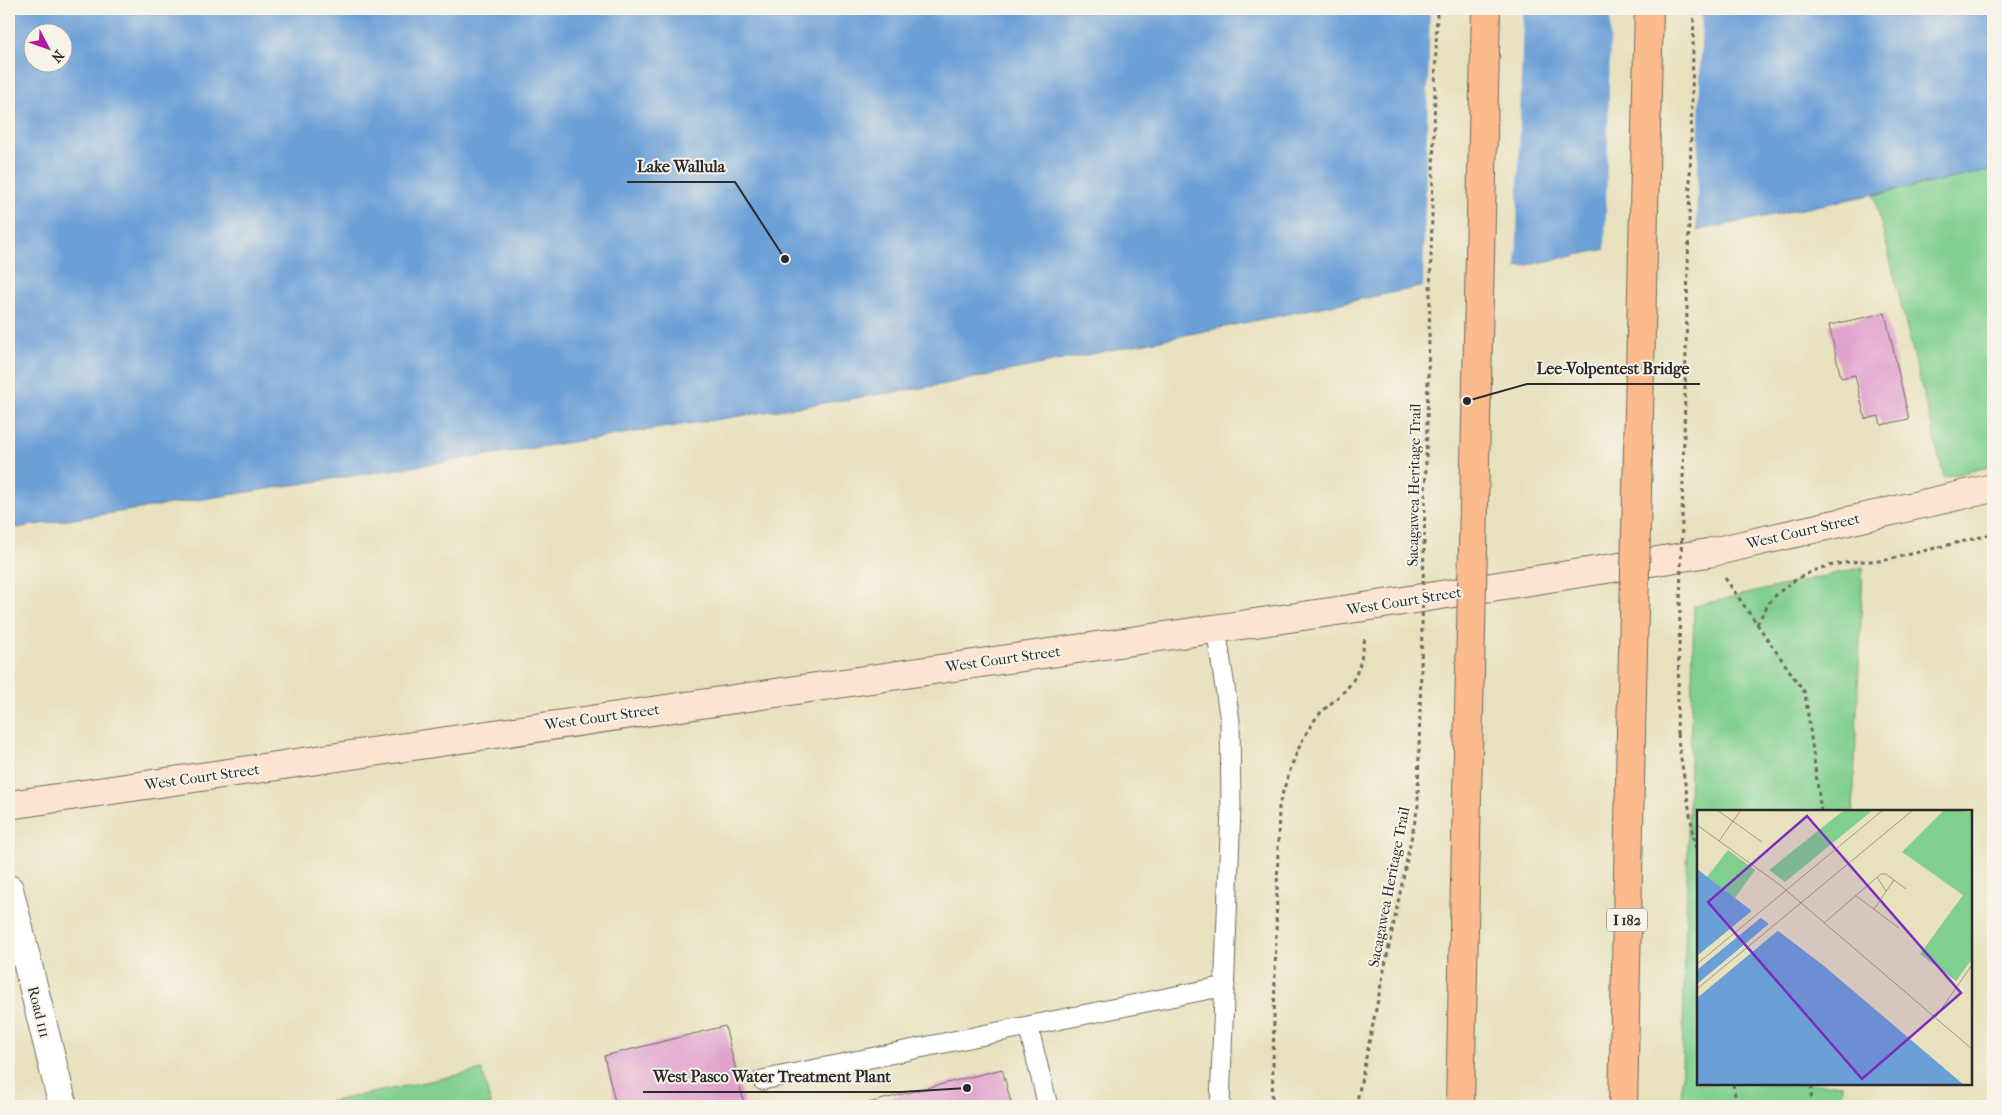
<svg xmlns="http://www.w3.org/2000/svg" width="2002" height="1115" font-family="'IM FELL French Canon',serif">
	<style>
		.green { fill: #80cf8f; stroke: #567d5d }
		.water { fill: #6b9fd7; stroke: #4b6581; fill-rule: evenodd }
		.pier { fill: #e8e1be }
		.building { fill: #e1a2ce }
		.lines { fill: none; stroke-linecap: round; stroke-linejoin: round }
		.lane-casing { stroke: #6d6b5e; stroke-width: 21 }
		.street-casing { stroke: #6d6b5e; stroke-width: 30 }
		.secondary-casing { stroke: #6d6b5e; stroke-width: 30 }
		.highway-casing { stroke: #6d6b5e; stroke-width: 30 }
		.path { stroke: #6d6b5e; stroke-width: 3; stroke-dasharray: 4 4; stroke-linecap: butt }
		.lane { stroke: #fff; stroke-width: 19 }
		.street { stroke: #fff; stroke-width: 28 }
		.secondary { stroke: #fde4d1; stroke-width: 28 }
		.highway { stroke: #fbbb8d; stroke-width: 28 }
		.highway-bridge-casing { stroke: #6d6b5e; stroke-width: 30; stroke-linecap: butt }
		.path-bridge { stroke: #6d6b5e; stroke-width: 3; stroke-dasharray: 4 4; stroke-linecap: butt }
		.highway-bridge { stroke: #fbbb8d; stroke-width: 28 }
		.labels { text-anchor: middle; dominant-baseline: central; stroke-width: 4; stroke-linejoin: round; paint-order: stroke }
		.shield { fill: #f7f3e8; stroke: #686764; stroke-width: 1 }
		.shield-label { font-size: 14px; font-weight: bold; fill: #2b2b2b }
		.street-label { font-size: 15px; fill: #2b2b2b; stroke: #f7f3e8 }
		.inset-road { fill: none; stroke: #9c9883; stroke-width: 1 }
		.view { fill: #7b2cbf; fill-opacity: 0.15; stroke: #7b2cbf; stroke-width: 2.5 }
		.inset-edge { fill: none; stroke: #2b2b2b; stroke-width: 2.5 }
		.leader { fill: none; stroke: #2b2b2b; stroke-width: 2 }
		.callout-dot { fill: #2b2b2b; stroke: #f7f3e8; stroke-width: 2 }
		.callout-label { font-size: 16px; text-anchor: middle; font-weight: bold; fill: #2b2b2b; stroke: #f7f3e8; stroke-width: 4; stroke-linejoin: round; paint-order: stroke }
	</style>
	<rect width="100%" height="100%" fill="#f7f3e8"/>
	<filter id="ink" filterUnits="userSpaceOnUse"><feTurbulence type="fractalNoise" baseFrequency=".02" numOctaves="2"/><feDisplacementMap in="SourceGraphic" scale="10" xChannelSelector="R" yChannelSelector="G"/><feConvolveMatrix kernelMatrix="1 2 1 2 8 2 1 2 1" color-interpolation-filters="sRGB"/></filter>
	<filter id="wash" filterUnits="userSpaceOnUse"><feTurbulence type="fractalNoise" baseFrequency=".0096" numOctaves="4" result="noise"/><feDisplacementMap in="SourceGraphic" scale="20" xChannelSelector="R" yChannelSelector="G"/><feGaussianBlur stdDeviation="1.12" result="paint"/><feColorMatrix in="noise" values="0 0 0 0 0 0 0 0 0 0 0 0 0 0 0 0 0 1.4 0 .05"/><feComposite in="paint" operator="in"/></filter>
	<g filter="url(#wash)">
		<rect width="100%" height="100%" fill="#e8e1be"/>
		<!-- green -->
		<path class="green" d="M1993 170V466L1944 477 1874 195Z
			M1863 567 1853 811H1698V1084H1842L1841 1106H1681L1694 606Z
			M482 1070 491 1106H309Z"/>
		<!-- water -->
		<path class="water" d="M9 9H1993V170L940 385 9 529ZM32 32H62V62H32Z"/>
		<!-- pier -->
		<path class="pier" d="M1430 9H1523L1516 270 1423 289Z
			M1611 9H1702L1696 234 1605 252Z"/>
		<g id="blocks">
			<!-- building -->
			<path class="building" d="M1885 313 1909 419 1881 425 1879 416 1865 419 1855 375 1841 378 1829 325Z
				M725 1026 744 1103 730 1106H616L604 1056Z
				M1002 1069 1012 1106H856Z"/>
		</g>
	</g>
	<g filter="url(#ink)">
		<use href="#blocks" fill-opacity="0" stroke="#6d6b5e" stroke-width="1"/>
		<g class="lines">
			<defs>
				<path id="lane" d="M1216 628 1230 721 1231 807 1220 1106
					M1028 1026 1048 1106
					M762 1080 1225 986"/>
				<path id="street" d="M9 889 63 1106"/>
				<path id="secondary" d="M9 805 1371 606 1708 553 1993 488"/>
				<path id="highway" d="M1460 1106 1467 794
					M1623 1106 1631 733"/>
			</defs>
			<!-- lane casing -->
			<use href="#lane" class="lane-casing"/>
			<!-- street casing -->
			<use href="#street" class="street-casing"/>
			<!-- secondary casing -->
			<use href="#secondary" class="secondary-casing"/>
			<!-- highway casing -->
			<use href="#highway" class="highway-casing"/>
			<!-- path -->
			<path class="path" d="M1725 578 1805 693 1821 811
				M1757 624C1762 616 1767 604 1774 597 1805 567 1840 560 1882 561L1993 534
				M1677 734 1698 863
				M1733 1084 1737 1106
				M1272 1106 1279 805C1287 778 1299 739 1317 717 1326 706 1339 698 1348 687 1360 673 1362 655 1365 637
				M1356 1106 1418 806V793
				M1811 1106 1812 1084"/>
			<!-- lane -->
			<use href="#lane" class="lane"/>
			<!-- street -->
			<use href="#street" class="street"/>
			<!-- secondary -->
			<use href="#secondary" class="secondary"/>
			<!-- highway -->
			<use href="#highway" class="highway"/>
			<defs>
				<path id="highway-bridge" d="M1631 733 1649 9
					M1467 794 1486 9"/>
			</defs>
			<!-- highway-bridge casing -->
			<use href="#highway-bridge" class="highway-bridge-casing"/>
			<!-- path-bridge -->
			<path class="path-bridge" d="M1677 734 1694 9
				M1418 793 1437 9"/>
			<!-- highway-bridge -->
			<use href="#highway-bridge" class="highway-bridge"/>
		</g>
	</g>
	<g class="labels">
		<!-- shield labels -->
		<rect class="shield" x="1607" y="908.5" width="40" height="23" rx="4"/>
		<g class="shield-label">
			<text x="1627" y="920">I 182</text>
		</g>
		<!-- street labels -->
		<g class="street-label">
			<text transform="translate(1414 485) rotate(-89)">Sacagawea Heritage Trail</text>
			<text transform="translate(1803 531) rotate(-13)">West Court Street</text>
			<text transform="translate(1404 601) rotate(-9)">West Court Street</text>
			<text transform="translate(1003 659) rotate(-8)">West Court Street</text>
			<text transform="translate(602 717) rotate(-8)">West Court Street</text>
			<text transform="translate(202 777) rotate(-8)">West Court Street</text>
			<text transform="translate(1389 887) rotate(-79)">Sacagawea Heritage Trail</text>
			<text transform="translate(39 1012) rotate(76)">Road 111</text>
		</g>
	</g>
	<!-- overview -->
	<g transform="translate(1697 810)">
		<rect width="275" height="275" fill="#e8e1be"/>
		<path d="M147 0H176L88 72 72 60ZM247 0 275 2V149L259 171 223 144 266 85 205 42ZM31 40 58 60 38 88 10 67Z" fill="#80cf8f"/>
		<path d="M0 59 127 156 267 275H0Z" fill="#6b9fd7"/>
		<path d="M57 99 66 106 0 160V146ZM74 112 83 119 0 188V174Z" fill="#e8e1be"/>
		<path class="inset-road" d="M20 0 65 32M0 15 83 75 275 239M22 31 44 0M180 67 189 81M158 85 202 118M177 99 197 70M127 113 184 64H189L209 79M0 154 186 0M0 179 216 0M238 208 275 155"/>
		<path class="view" d="M110 6 264 183 165 269 11 92Z"/>
		<rect width="275" height="275" class="inset-edge"/>
	</g>
	<!-- callouts -->
	<path class="leader" d="M785 259L735 182H627M1467 401L1527 384H1700M967 1088L901 1092H643"/>
	<g class="callout-dot">
		<circle cx="785" cy="259" r="5"/>
		<circle cx="1467" cy="401" r="5"/>
		<circle cx="967" cy="1088" r="5"/>
	</g>
	<g class="callout-label">
		<text x="681" y="172">Lake Wallula</text>
		<text x="1613" y="374">Lee-Volpentest Bridge</text>
		<text x="772" y="1082">West Pasco Water Treatment Plant</text>
	</g>
	<!-- margin -->
	<rect width="2002" height="1115" fill="none" stroke="#f7f3e8" stroke-width="30"/>
	<!-- north arrow -->
	<g transform="translate(48 48) rotate(131)"><circle r="24" fill="#f7f3e8" stroke="#a5a39c"/>
	<path d="M0-4L9 19L0 12L-9 19Z" fill="#b5179e"/>
	<text y="-8" font-size="14" font-weight="bold" text-anchor="middle" fill="#2b2b2b">N</text>
	</g>
</svg>
